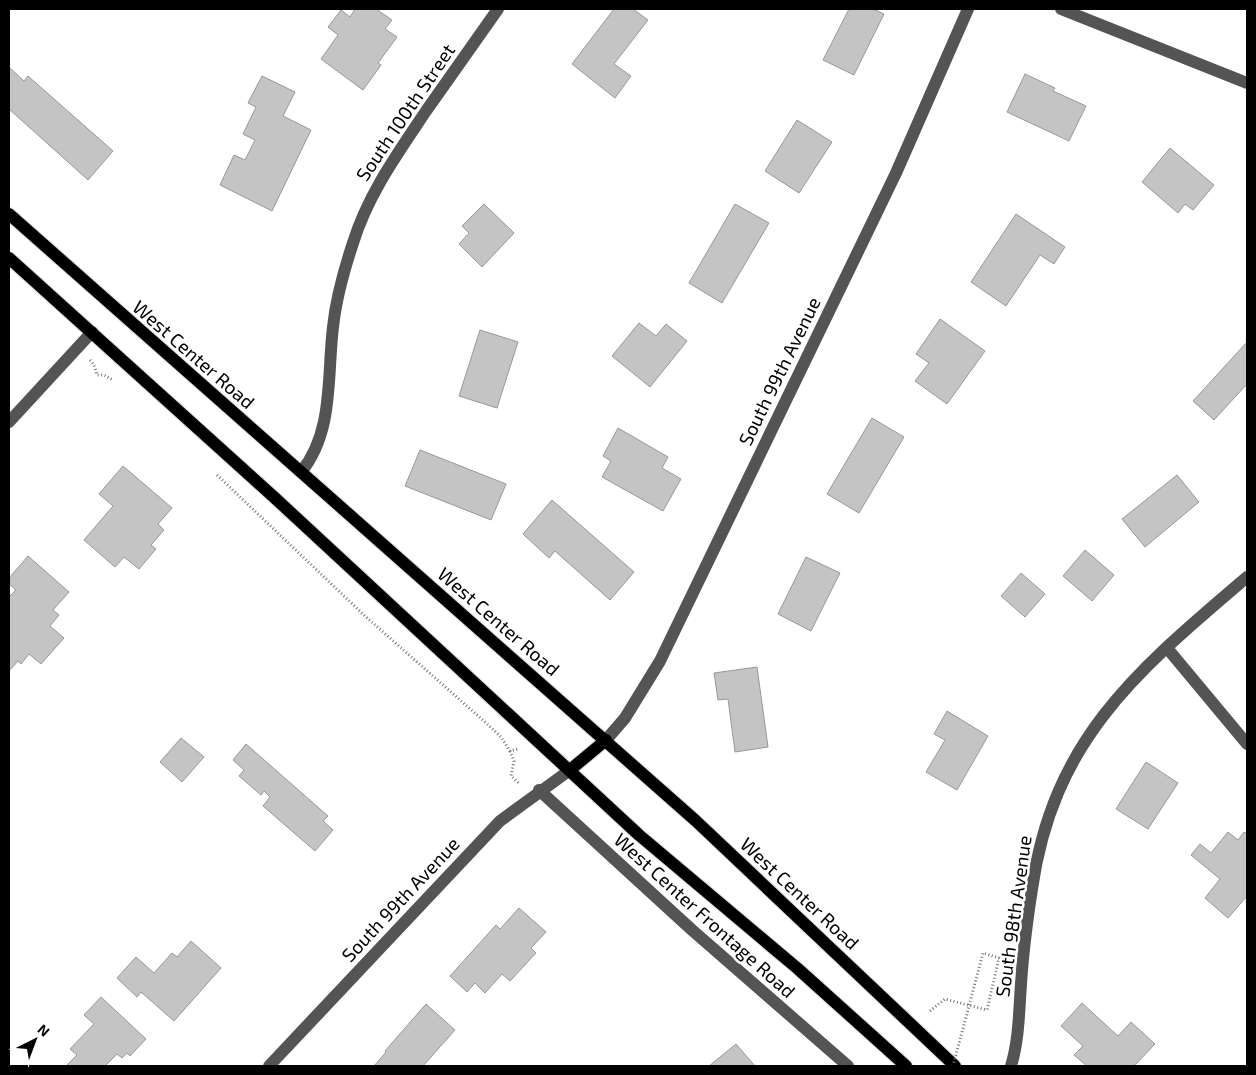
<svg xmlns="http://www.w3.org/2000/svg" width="1256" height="1075" font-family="'Exo 2',sans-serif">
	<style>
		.building { fill: #c4c4c4; stroke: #989898 }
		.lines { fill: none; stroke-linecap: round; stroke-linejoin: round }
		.major-casing { stroke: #dbdbdb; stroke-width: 14 }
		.path { stroke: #767676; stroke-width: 3; stroke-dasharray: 1 2.5; stroke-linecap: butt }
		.minor { stroke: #545454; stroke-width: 12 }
		.major { stroke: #000; stroke-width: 12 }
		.path-bridge { stroke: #767676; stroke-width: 3; stroke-dasharray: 1 2.5; stroke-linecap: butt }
		.labels { text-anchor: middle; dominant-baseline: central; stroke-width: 5; stroke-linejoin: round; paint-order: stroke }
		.street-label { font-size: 19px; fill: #000; stroke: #fff }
	</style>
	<rect width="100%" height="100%" fill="#fff"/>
	<!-- building -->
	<path class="building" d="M355 9H376L392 20 385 29 397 37 378 63 381 65 363 90 321 59 338 35 328 27 341 10 350 17Z
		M614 9H633L648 20 614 64 631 76 615 98 572 64Z
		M849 9H873L884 14 854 75 823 60Z
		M9 67 24 81 28 76 113 151 88 180 9 109Z
		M1025 74 1055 88 1053 91 1086 106 1069 141 1007 112Z
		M262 76 295 92 283 116 311 130 272 211 220 185 234 155 245 160 255 140 243 134 256 107 248 103Z
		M797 120 832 142 799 193 765 171Z
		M1170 148 1214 185 1193 210 1185 204 1178 213 1142 182Z
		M484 204 514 233 482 267 459 244 469 233 462 226Z
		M735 204 769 223 722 303 689 283Z
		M1016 214 1065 247 1054 264 1040 255 1006 306 971 282Z
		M940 319 985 351 947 404 915 381 929 363 916 354Z
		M639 323 656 336 666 324 687 341 650 387 612 356Z
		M480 330 518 342 497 408 459 396Z
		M1247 342V384L1214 420 1193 401Z
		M872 418 904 437 859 513 827 494Z
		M618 428 668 457 662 468 681 479 663 511 602 477 611 461 603 456Z
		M420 450 506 484 491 520 405 486Z
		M123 466 172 508 158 524 164 530 151 545 156 549 139 569 124 557 115 567 84 540 113 506 99 494Z
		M1177 475 1199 502 1145 547 1122 519Z
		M552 500 634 572 610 600 555 551 549 558 523 534Z
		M1085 550 1114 575 1092 601 1063 576Z
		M28 556 69 592 53 610 59 615 50 626 64 638 41 664 29 654 21 664 18 661 9 671V597L16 590 9 584V578Z
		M806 557 840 573 811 631 778 614Z
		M1021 573 1045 594 1025 617 1001 596Z
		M757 667 768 747 735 752 728 699 718 700 714 673Z
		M947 711 988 736 957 790 926 772 945 740 934 734Z
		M181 738 204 757 182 782 160 762Z
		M246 744 328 816 323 821 333 830 315 851 263 806 270 797 264 791 261 795 239 776 244 770 233 760Z
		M1146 762 1178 783 1148 829 1116 809Z
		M1228 832 1238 840 1244 832 1247 834V896L1228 918 1205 898 1220 879 1191 855 1200 844 1211 853Z
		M519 908 546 932 531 948 536 953 510 981 502 974 485 993 475 983 467 992 450 976 496 925 500 929Z
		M191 941 221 968 174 1021 141 992 137 997 117 978 136 957 154 973 172 953 177 957Z
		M101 997 146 1039 130 1056 127 1053 122 1058 117 1054 105 1066H66L77 1055 70 1049 94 1024 84 1015Z
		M1082 1003 1118 1036 1131 1022 1155 1044 1134 1066H1087L1074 1055 1083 1046 1061 1026Z
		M426 1004 455 1030 423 1066H374L386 1052 385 1051Z
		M736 1044 755 1066H709Z"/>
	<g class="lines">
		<defs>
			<path id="major" d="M9 214 696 821 955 1066
				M9 258 276 499 639 835 797 968 906 1066
				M570 770 606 740"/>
		</defs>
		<!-- major casing -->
		<use href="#major" class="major-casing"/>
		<!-- path -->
		<path class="path" d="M90 360 94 365 97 375H104L113 380
			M217 475 365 616 485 722 501 737 510 751 518 749
			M510 751 514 761 511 776 520 784
			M930 1011 945 999 987 1010"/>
		<!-- minor -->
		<path class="minor" d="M1061 9 1247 83
			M9 422 92 332
			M301 472C334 432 327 376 333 327 336 299 344 270 353 243 368 194 398 153 426 111 450 77 474 43 498 9
			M1167 648 1247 744
			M606 740 625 718 660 661 896 173 968 9
			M539 790 692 930 848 1066
			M269 1066 500 821 570 770
			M1011 1066C1019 1040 1019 1011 1021 984 1023 952 1027 921 1032 889 1053 739 1138 670 1247 577"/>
		<!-- major -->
		<use href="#major" class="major"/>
		<!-- path-bridge -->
		<path class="path-bridge" d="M953 1066 983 953 999 958 987 1010"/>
	</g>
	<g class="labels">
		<!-- street labels -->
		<g class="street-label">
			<text transform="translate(405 112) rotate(-56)">South 100th Street</text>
			<text transform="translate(194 354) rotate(41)">West Center Road</text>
			<text transform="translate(779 371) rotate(-64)">South 99th Avenue</text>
			<text transform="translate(499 621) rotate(41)">West Center Road</text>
			<text transform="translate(800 893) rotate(43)">West Center Road</text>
			<text transform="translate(400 899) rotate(-47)">South 99th Avenue</text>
			<text transform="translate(705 915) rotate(42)">West Center Frontage Road</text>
			<text transform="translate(1013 916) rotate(-82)">South 98th Avenue</text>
		</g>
	</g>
	<!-- border -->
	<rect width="1256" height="1075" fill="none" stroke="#000000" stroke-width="20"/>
	<!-- north arrow -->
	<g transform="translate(35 1040) rotate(42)" stroke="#ffffff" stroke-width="4" paint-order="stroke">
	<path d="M0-4L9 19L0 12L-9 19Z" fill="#000000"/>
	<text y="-8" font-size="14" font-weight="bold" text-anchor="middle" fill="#000000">N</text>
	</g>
</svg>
